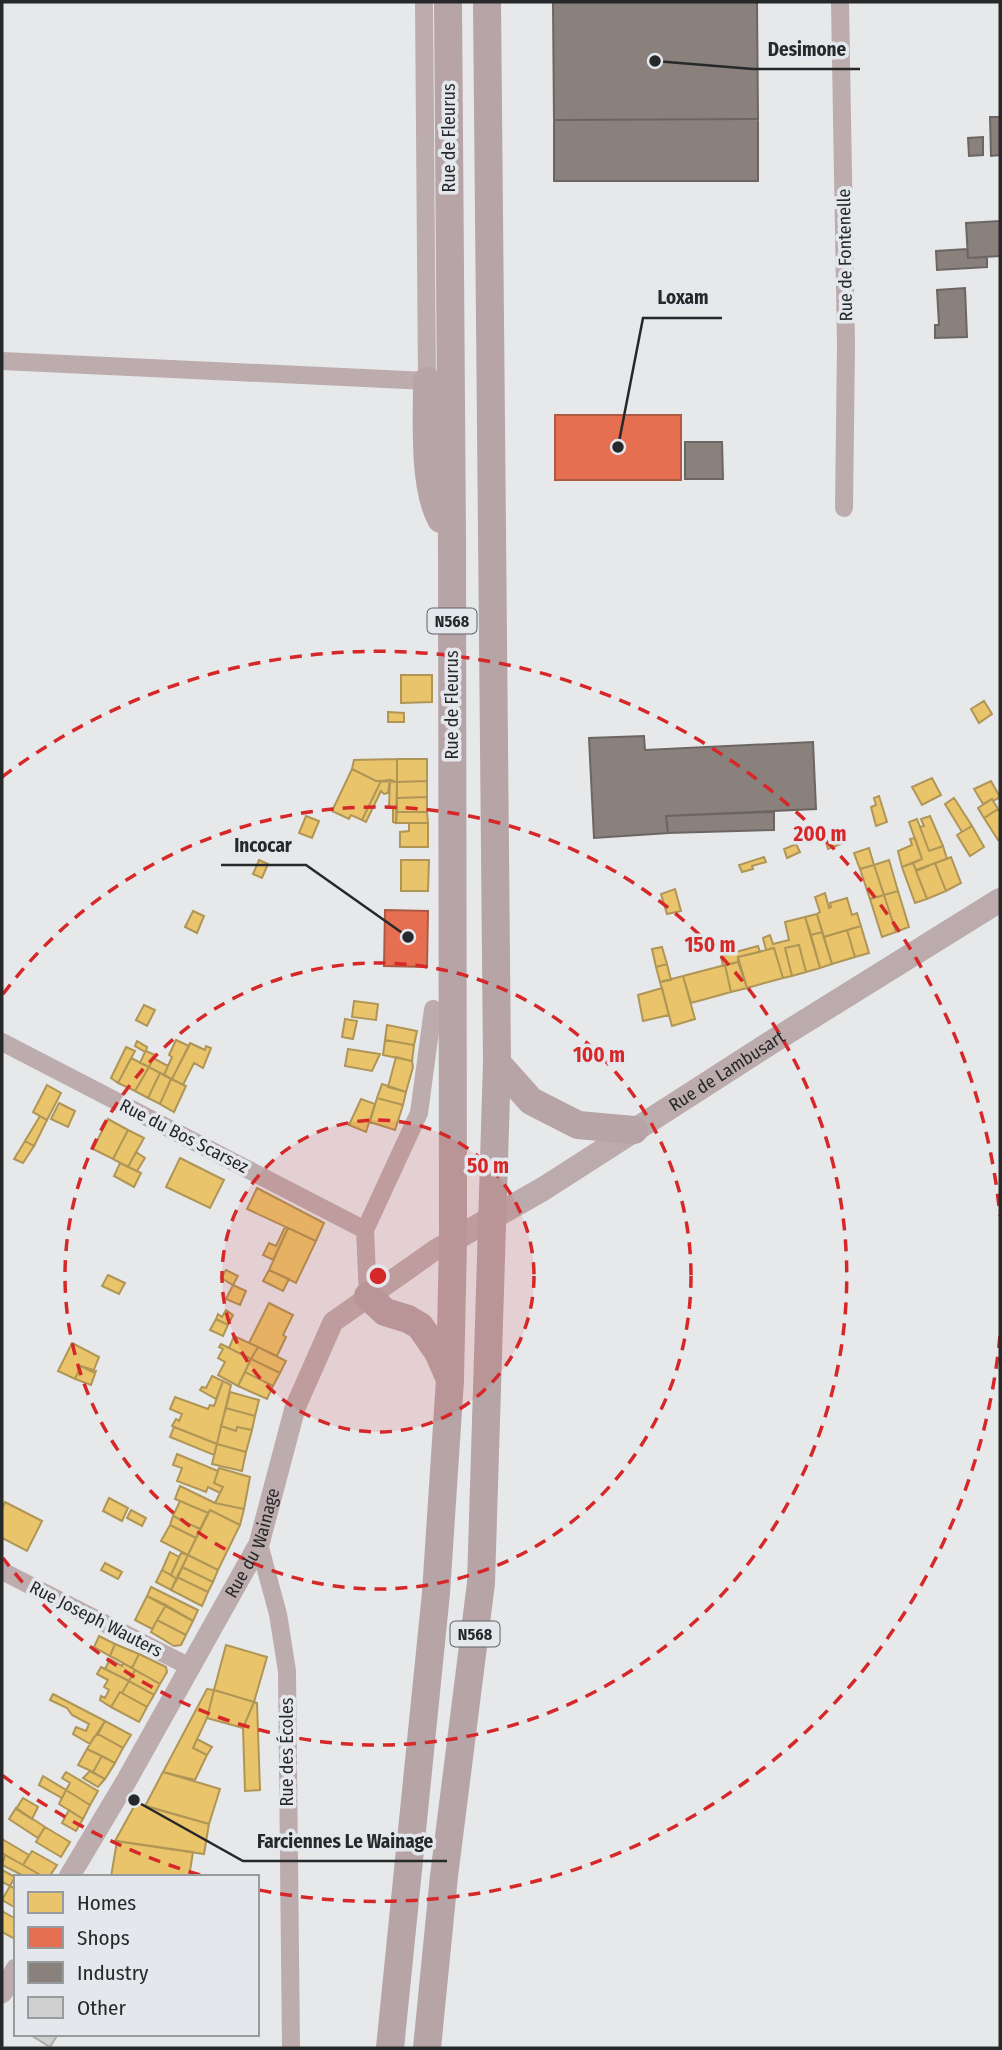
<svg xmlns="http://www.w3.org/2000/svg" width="1002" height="2050" font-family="'Fira Sans Condensed',sans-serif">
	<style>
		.homes { fill: #e9c46a; stroke: #af9556; stroke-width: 2 }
		.shops { fill: #e76f51; stroke: #ad5a45; stroke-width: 2 }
		.industry { fill: #8a817c; stroke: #6c6663; stroke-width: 2 }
		.building { fill: #d1d0d1; stroke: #adadae; stroke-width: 2 }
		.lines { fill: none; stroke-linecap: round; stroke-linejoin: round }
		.minor { stroke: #bcacae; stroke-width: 18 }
		.tertiary { stroke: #bcacae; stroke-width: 21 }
		.secondary { stroke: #bbabad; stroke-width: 24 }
		.trunk { stroke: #b6a4a7; stroke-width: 28 }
		.ring { fill: none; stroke: #d62828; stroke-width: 3.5; stroke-dasharray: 12 9 }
		.labels { text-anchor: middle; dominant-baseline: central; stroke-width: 7; stroke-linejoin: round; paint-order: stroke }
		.shield { fill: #e4e7ec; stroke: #606164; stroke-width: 2 }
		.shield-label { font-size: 16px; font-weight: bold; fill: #272829 }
		.street-label { font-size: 18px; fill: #272829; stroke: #e4e7ec }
		.centre { fill: #d62828; stroke: #e4e7ec; stroke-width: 3.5 }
		.ring-label { font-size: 21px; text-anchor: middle; font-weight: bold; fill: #d62828; stroke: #e4e7ec; stroke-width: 7; stroke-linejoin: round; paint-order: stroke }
		.leader { fill: none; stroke: #272829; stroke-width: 2.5 }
		.callout-dot { fill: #272829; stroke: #e4e7ec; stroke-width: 2.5 }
		.callout-label { font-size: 19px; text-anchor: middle; font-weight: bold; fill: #272829; stroke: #e4e7ec; stroke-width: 7; stroke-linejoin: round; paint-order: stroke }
	</style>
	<rect width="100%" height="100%" fill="#e6e8ea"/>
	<!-- homes -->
	<path class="homes" d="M401 675H432V702L401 703Z
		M984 701 992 714 979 723 971 709Z
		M388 712 404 713V722H388Z
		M397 759H427V781L397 782Z
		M397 759V782L376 781 352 769 354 760Z
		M352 769 376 781H381L362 820 351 815 349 819 332 811Z
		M932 778 941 795 922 805 912 787Z
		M390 780 397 782 396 823 393 822V808H389Z
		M390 780 388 793 384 794 381 791 366 822 362 820 381 781Z
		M427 781V797L397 798V782Z
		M991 781 1000 797 993 801 992 799 983 804 974 789Z
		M879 796 887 822 876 826 871 807 876 805 874 798Z
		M427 797V812H397V798Z
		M954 798 972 826 962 832 945 804Z
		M992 799 998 809 984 818 978 808Z
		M998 809 1000 812V838L998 840 984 818Z
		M397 812H427L428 823H396Z
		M306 816 319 821 312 838 299 833Z
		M930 816 943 846 929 851 920 827 924 826 921 819Z
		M917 819 929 851 943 846 947 859 916 870 913 863 922 859 909 822Z
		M409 823H428V847H400V832L409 831Z
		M972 826 984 847 970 856 957 835Z
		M835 828 841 844 828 849 823 833Z
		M915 838 922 859 902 867 898 851 912 845 910 839Z
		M796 844 800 852 787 858 784 849Z
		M869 848 874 865 860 869 854 853Z
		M764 857 766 862 752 866 753 869 742 872 739 865Z
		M951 857 961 883 946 891 935 863Z
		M259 860 268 864 262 878 253 874Z
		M401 860H429L428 891H401Z
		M889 860 898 891 884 895 874 865Z
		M913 863 927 899 915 903 902 867Z
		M935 863 946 891 927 899 916 871Z
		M874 865 884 895 870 899 860 869Z
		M675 889 681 911 667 914 661 894Z
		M898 891 909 927 896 932 884 895Z
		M825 893 829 908 831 907 830 903 847 898 852 915 857 913 861 926 824 937 817 914 820 912 815 897Z
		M884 895 896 932 882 937 870 899Z
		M193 911 204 916 197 933 185 927Z
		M817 914 822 932 811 935 805 917Z
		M805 917 820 968 806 972 799 945 785 948 792 976 783 978 774 948 766 950 763 938 770 935 773 944 789 940 785 922Z
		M861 926 869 953 855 957 847 930Z
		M847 930 855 957 832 964 824 937Z
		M822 932 832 964 820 968 811 935Z
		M799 945 806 972 792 976 785 948Z
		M758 946 760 952 738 957V962L723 966 721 956Z
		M662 947 667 964 656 967 652 949Z
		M774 948 783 978 747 988 738 957Z
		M738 962 747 988 731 992 725 965Z
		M667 964 671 980 660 982 656 967Z
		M725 965 731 992 691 1003 683 976Z
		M683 976 695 1019 672 1026 660 982Z
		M662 988 669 1015 643 1021 638 995Z
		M354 1001 378 1004 376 1020 352 1017Z
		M144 1005 155 1010 147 1026 136 1020Z
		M345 1019 357 1021 353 1039 342 1037Z
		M387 1025 417 1031 414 1045 385 1040Z
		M176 1040 189 1046 172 1079 164 1075 172 1057 169 1055Z
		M385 1040 414 1045 412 1061 383 1055Z
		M137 1041 147 1047 146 1051 155 1055 149 1067 140 1063 145 1052 135 1046Z
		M190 1043 205 1050 206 1046 211 1048 203 1068 194 1063 183 1085 172 1079Z
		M126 1047 135 1051 118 1083 111 1078Z
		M348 1049 380 1054 372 1071 345 1066Z
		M396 1057 412 1061 413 1067 406 1092 388 1087Z
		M131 1058 149 1067 135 1091 118 1083Z
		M153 1058 168 1066 164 1075 149 1067Z
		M149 1067 160 1073 148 1098 135 1091Z
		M160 1073 171 1079 160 1104 148 1098Z
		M171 1079 186 1086 174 1112 160 1104Z
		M382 1084 406 1092 403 1105 377 1098Z
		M47 1085 61 1093 47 1120 33 1112Z
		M377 1098 403 1105 395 1130 370 1122Z
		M361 1099 375 1104 366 1132 349 1125Z
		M59 1103 75 1111 68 1127 51 1119Z
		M40 1116 47 1120 34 1146 25 1141Z
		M108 1119 128 1130 113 1159 93 1149Z
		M128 1130 144 1138 128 1167 113 1159Z
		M25 1141 34 1146 23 1163 14 1159Z
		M136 1152 145 1158 137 1171 128 1167Z
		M180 1158 224 1180 210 1208 166 1187Z
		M120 1163 141 1173 134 1187 114 1176Z
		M257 1188 324 1223 316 1241 247 1209Z
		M285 1227 288 1228 273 1260 263 1255 269 1243 276 1246Z
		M288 1228 316 1241 296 1283 269 1270Z
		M226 1270 238 1276 233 1285 221 1278Z
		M269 1270 289 1279 283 1291 263 1281Z
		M108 1275 125 1283 119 1294 102 1286Z
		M233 1285 246 1291 240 1305 226 1299Z
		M269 1303 293 1315 283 1335 286 1337 277 1356 249 1343Z
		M226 1310 233 1315 228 1325 216 1319 218 1314 222 1317Z
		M216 1319 228 1325 223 1336 210 1330Z
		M234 1336 258 1347 251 1359 229 1348Z
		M72 1343 99 1357 93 1372 81 1366 75 1379 58 1371Z
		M221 1344 251 1359 238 1386 218 1375 225 1362 218 1358 223 1349 219 1347Z
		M258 1347 286 1361 280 1373 251 1359Z
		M251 1359 280 1373 273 1386 245 1372Z
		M81 1366 96 1371 91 1385 75 1379Z
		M245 1372 273 1386 267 1399 238 1386Z
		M212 1376 223 1381 216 1399 200 1390 202 1387 206 1388Z
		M223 1381 231 1385 217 1444 172 1426 176 1419 179 1421 182 1414 170 1409 175 1397 208 1409 210 1405 214 1406Z
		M230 1392 259 1400 255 1416 226 1408Z
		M226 1408 255 1416 252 1430 237 1427 236 1431 221 1426Z
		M221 1426 236 1431 237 1427 252 1430 246 1452 217 1444Z
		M174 1427 217 1444 214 1455 170 1437Z
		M217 1444 246 1452 242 1471 212 1464Z
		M177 1454 218 1471 214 1483 223 1487 220 1493 208 1487 206 1492 177 1481 182 1468 173 1465Z
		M219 1468 250 1477 244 1509 215 1503 223 1487 214 1483Z
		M180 1486 215 1503 244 1509 240 1525 210 1510 208 1513 175 1499Z
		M109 1498 128 1508 122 1521 103 1511Z
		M180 1501 208 1513 200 1529 173 1516Z
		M5 1502 42 1521 27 1551 2 1538V1509Z
		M131 1510 146 1518 142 1526 127 1518Z
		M210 1510 240 1525 218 1570 188 1555Z
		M173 1516 200 1529 196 1538 170 1525Z
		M170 1525 196 1538 188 1555 161 1541Z
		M170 1552 179 1557 171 1575 162 1570Z
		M181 1553 188 1555 177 1579 171 1575Z
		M188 1555 218 1570 213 1582 182 1567Z
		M105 1563 122 1572 118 1579 101 1570Z
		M182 1567 213 1582 208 1592 177 1577Z
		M162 1570 177 1579 171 1590 156 1582Z
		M177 1577 208 1592 202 1606 171 1590Z
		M151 1587 198 1610 193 1621 147 1596Z
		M147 1596 166 1605 152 1629 135 1620Z
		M166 1605 193 1621 186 1635 157 1620Z
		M157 1620 186 1635 181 1645 174 1646 151 1632Z
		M99 1636 115 1644 110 1656 94 1647Z
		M115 1644 139 1654 132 1668 110 1656Z
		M226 1645 267 1657 254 1702 214 1690Z
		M139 1654 166 1667 167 1672 160 1684 132 1668Z
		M110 1659 122 1666 123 1663 135 1670 129 1681 105 1669Z
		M101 1667 129 1681 122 1693 120 1692 111 1707 100 1700 101 1696 105 1698 109 1690 104 1687 108 1680 97 1674Z
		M135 1670 160 1684 154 1695 129 1681Z
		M129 1681 154 1695 147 1707 122 1693Z
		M207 1689 214 1690 207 1718 193 1748 207 1755 195 1780 163 1772Z
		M214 1690 254 1702 243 1728 207 1718Z
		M120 1692 147 1707 139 1722 111 1707Z
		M53 1694 105 1721 90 1744 73 1734 76 1727 86 1731 89 1724 72 1715 67 1708 50 1700Z
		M254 1702 257 1703 260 1790 245 1791 243 1728Z
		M105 1721 131 1735 123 1748 98 1734Z
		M98 1734 123 1748 115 1763 87 1749 94 1737Z
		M197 1739 212 1747 207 1755 193 1748Z
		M87 1749 102 1756 93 1772 78 1765Z
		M102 1756 115 1763 105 1779 93 1772Z
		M90 1771 105 1779 98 1787 83 1778Z
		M66 1772 98 1791 90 1805 66 1790 70 1783 62 1778Z
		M163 1772 220 1789 209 1824 145 1806Z
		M43 1776 66 1790 62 1798 39 1785Z
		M66 1790 90 1805 83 1819 59 1804Z
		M23 1798 38 1807 32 1819 16 1809Z
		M136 1803 209 1824 204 1854 115 1841Z
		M16 1808 45 1827 38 1838 9 1819Z
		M69 1810 83 1819 76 1831 62 1823Z
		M45 1827 70 1842 61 1857 36 1842Z
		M2 1839 29 1855 23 1865 2 1853Z
		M117 1841 193 1852 189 1877H111Z
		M32 1851 57 1865 49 1877H44L23 1865Z
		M5 1855 23 1865 44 1877H26L2 1865Z
		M2 1870 15 1877 10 1886 2 1882Z
		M10 1886 16 1889V1908L2 1900Z
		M2 1911 16 1919V1934L13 1938 2 1932Z"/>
	<!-- shops -->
	<path class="shops" d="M555 415H681V480H555Z
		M385 910 428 911 427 967 384 966Z"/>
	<!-- industry -->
	<path class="industry" d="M553 2H757L758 119 554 120Z
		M990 117H1000V155L991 156Z
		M758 119V181H554V120Z
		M983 137V155L969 156 968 138Z
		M1000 221V256L968 258 966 223Z
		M967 249 968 258 987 257V267L937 270 936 251Z
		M965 288 967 337 935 338V325H939L937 290Z
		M685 442H722L723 479H685Z
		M644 736 645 750 813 742 816 809 666 816 668 833 594 838 589 738Z
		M774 812V830L668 833 666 816Z"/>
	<!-- building -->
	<path class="building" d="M29 2034H58L50 2047Z"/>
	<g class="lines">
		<!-- minor -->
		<path class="minor" d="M840 2 846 345 844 508
			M2 361 427 381 424 2
			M2 1042 365 1230
			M368 1296 365 1230 419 1113 433 1009
			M259 1544 278 1614 287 1671 291 2048
			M2 1571 190 1667"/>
		<!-- tertiary -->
		<g class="tertiary">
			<path id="s1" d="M69 1877 128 1778 259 1544 295 1408 333 1322 435 1250 453 1240"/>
			<path d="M2 1993 16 1969"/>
		</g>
		<!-- secondary -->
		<path class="secondary" id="s2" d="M453 1240 543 1189 775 1040 1000 900"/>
		<!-- trunk -->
		<path class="trunk" d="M427 381C427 419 423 486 441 519
			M497 1063 531 1101 578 1125 634 1130
			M368 1296 385 1312 408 1319 420 1326 438 1352 449 1377
			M390 2048 436 1593 450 1380 453 1240 452 539 448 2
			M427 2048 444 1876 481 1583 497 1063 487 2"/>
	</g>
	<!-- distance rings -->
	<circle cx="378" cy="1276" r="156" fill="#d62828" fill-opacity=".12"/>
	<g class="ring">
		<circle cx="378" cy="1276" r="156"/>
		<circle cx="378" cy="1276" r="313"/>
		<path d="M3 994A469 469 0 1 1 3 1558"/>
		<path d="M1000 1336A625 625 0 0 1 259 1890M200 1875A625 625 0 0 1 2 1775M2 777A625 625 0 0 1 1000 1216"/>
	</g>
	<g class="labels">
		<!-- shield labels -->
		<g class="shield">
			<rect x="427.5" y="608.5" width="49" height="25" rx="5"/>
			<rect x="450.5" y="1621.5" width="49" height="25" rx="5"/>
		</g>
		<g class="shield-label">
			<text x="452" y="621">N568</text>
			<text x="475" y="1634">N568</text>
		</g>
		<!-- street labels -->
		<g class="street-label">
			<text transform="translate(449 138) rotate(-90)">Rue de Fleurus</text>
			<text transform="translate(845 255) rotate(-91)">Rue de Fontenelle</text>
			<text transform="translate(452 705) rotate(-90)">Rue de Fleurus</text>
			<text stroke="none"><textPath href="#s2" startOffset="322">Rue de Lambusart</textPath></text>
			<text transform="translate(184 1136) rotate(27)">Rue du Bos Scarsez</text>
			<text stroke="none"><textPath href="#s1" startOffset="382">Rue du Wainage</textPath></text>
			<text transform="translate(96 1619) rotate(27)">Rue Joseph Wauters</text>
			<text transform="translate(287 1752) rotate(-90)">Rue des Écoles</text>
		</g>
	</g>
	<circle cx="378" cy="1276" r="10" class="centre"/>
	<g class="ring-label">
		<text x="820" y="841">200 m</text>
		<text x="710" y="952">150 m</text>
		<text x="599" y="1062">100 m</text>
		<text x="488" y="1173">50 m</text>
	</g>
	<!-- callouts -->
	<path class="leader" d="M655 61L753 69H860M618 447L643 318H722M408 937L306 865H221M134 1800L243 1861H447"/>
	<g class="callout-dot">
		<circle cx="655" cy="61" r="7"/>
		<circle cx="618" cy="447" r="7"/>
		<circle cx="408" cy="937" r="7"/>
		<circle cx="134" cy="1800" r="7"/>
	</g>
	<g class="callout-label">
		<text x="807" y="56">Desimone</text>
		<text x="683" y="304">Loxam</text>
		<text x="263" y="852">Incocar</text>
		<text x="345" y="1848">Farciennes Le Wainage</text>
	</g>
	<!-- border -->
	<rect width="1002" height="2050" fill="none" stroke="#272829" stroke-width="7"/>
	<!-- legend -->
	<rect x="14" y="1875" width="245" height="161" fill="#e4e7ec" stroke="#989b9e" stroke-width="2"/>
	<rect x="28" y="1892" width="35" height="21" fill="#e9c46a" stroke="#989b9e" stroke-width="2"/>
	<text x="77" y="1910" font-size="21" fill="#272829">Homes</text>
	<rect x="28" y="1927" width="35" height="21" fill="#e76f51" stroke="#989b9e" stroke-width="2"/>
	<text x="77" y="1945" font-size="21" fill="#272829">Shops</text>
	<rect x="28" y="1962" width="35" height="21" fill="#8a817c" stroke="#989b9e" stroke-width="2"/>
	<text x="77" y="1980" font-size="21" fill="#272829">Industry</text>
	<rect x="28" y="1997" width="35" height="21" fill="#d1d0d1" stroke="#989b9e" stroke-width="2"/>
	<text x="77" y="2015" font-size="21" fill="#272829">Other</text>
</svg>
